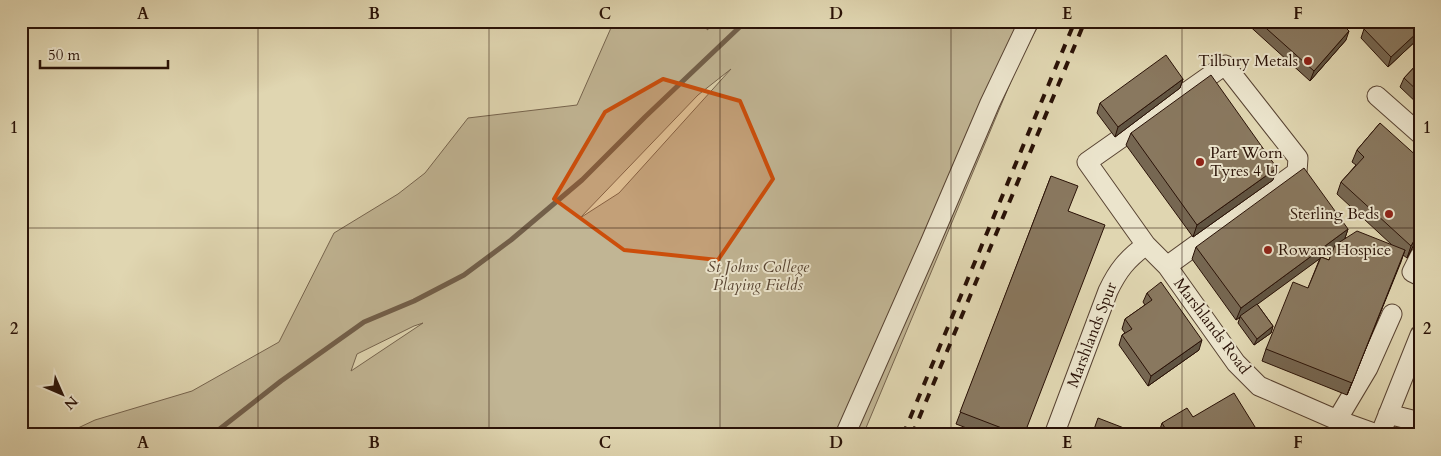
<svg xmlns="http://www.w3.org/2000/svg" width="1441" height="456" font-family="Cardo,serif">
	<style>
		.green { fill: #c1b594; stroke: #76644e; fill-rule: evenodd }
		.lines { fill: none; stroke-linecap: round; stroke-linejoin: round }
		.stream { stroke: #725f4a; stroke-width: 5 }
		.minor-casing { stroke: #584332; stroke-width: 21 }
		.minor { stroke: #ebe4cc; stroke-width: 19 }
		.rail { stroke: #2a1207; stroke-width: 4; stroke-dasharray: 9 9; stroke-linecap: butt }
		.wall { fill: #766752; stroke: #2a1207; fill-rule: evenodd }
		.shaded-wall { fill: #605442; stroke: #2a1207 }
		.building { fill: #89785f; stroke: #2a1207 }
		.marked { fill: #cc4e0b; fill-opacity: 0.2; stroke: #cc4e0b; stroke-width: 4; stroke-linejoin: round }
		.grid { fill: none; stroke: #2a1207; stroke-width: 1; stroke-opacity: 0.55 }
		.poi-dot { fill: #8f2418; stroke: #ebe4cc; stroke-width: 2 }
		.labels { text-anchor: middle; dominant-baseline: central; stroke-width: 4; stroke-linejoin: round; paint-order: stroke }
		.poi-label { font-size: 16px; fill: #2a1207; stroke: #ebe4cc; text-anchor: end }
		.park-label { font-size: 16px; font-style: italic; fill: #574331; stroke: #ebe4cc }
		.street-label { font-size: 16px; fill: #2a1207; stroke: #ebe4cc }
		.neatline { fill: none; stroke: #2a1207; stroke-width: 2 }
		.grid-label { font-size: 16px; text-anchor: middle; font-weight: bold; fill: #2a1207 }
	</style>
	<rect width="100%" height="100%" fill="#e0d6b1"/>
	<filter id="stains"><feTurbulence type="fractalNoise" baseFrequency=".004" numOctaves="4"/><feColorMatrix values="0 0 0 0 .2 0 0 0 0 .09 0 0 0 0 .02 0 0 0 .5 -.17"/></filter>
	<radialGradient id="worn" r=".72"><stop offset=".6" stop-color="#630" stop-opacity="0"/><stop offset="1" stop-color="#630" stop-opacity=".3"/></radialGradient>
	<!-- green -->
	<path class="green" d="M614 21H709L707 30 719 21H1041L1022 55 863 435H63L95 420 192 391 279 342 334 233 398 194 425 173 468 118 577 105ZM731 69 619 193 580 218 698 95ZM423 323 351 371 357 354 414 326Z"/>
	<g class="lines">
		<!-- stream -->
		<path class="stream" d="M212 435 281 381 364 322 414 301 464 275 511 240 582 180 645 117 746 21"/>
		<defs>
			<path id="minor" d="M1377 96 1420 134
				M1420 256 1412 272 1420 276
				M1167 266 1297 172 1298 158 1225 65 1087 162 1146 245 1167 266 1236 363 1259 386 1337 420 1379 435
				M1388 414 1420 422
				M1337 420 1368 368 1392 314
				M845 435 930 243 990 103 1029 21
				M1054 435 1108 291C1118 270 1127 259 1146 245
				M1380 435 1420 335"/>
		</defs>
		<!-- minor casing -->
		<use href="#minor" class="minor-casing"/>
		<!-- minor -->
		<use href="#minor" class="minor"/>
		<!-- rail -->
		<path class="rail" d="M903 435 1075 21
			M912 435 1085 21"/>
	</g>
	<!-- wall -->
	<path class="wall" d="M1244 21H1339L1346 40 1310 81Z
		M1420 21V37L1388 67 1361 38 1364 29Z
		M1420 61V106L1400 87 1404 78Z
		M1183 79 1180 88 1115 137 1097 113 1100 103Z
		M1380 123 1420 233 1407 258 1403 255 1347 395 1262 361 1266 349 1308 288 1320 258 1257 304 1273 326 1271 333 1254 345 1238 323 1240 317 1236 320 1192 259 1196 247 1348 229 1345 238 1392 245 1337 194 1341 182 1356 165 1352 162 1357 150ZM1333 249 1329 260 1321 257Z
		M1131 133 1273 180 1193 237 1126 145Z
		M1051 176 1068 211 1024 435H985L956 424Z
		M1147 293 1199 350 1148 386 1119 345 1122 335 1125 333 1122 329 1125 319 1145 305 1143 302Z
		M1193 417 1260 435H1158L1162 423Z"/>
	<!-- shaded-wall -->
	<path class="shaded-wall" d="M1420 30V37L1388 67 1391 57Z
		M1349 31 1346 40 1310 81 1314 71Z
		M1183 79 1180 88 1115 137 1118 127Z
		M1277 168 1273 180 1193 237 1197 225Z
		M1348 229 1344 241 1236 320 1241 308Z
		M1420 230V233L1407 258 1411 246Z
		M1405 250 1401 262 1347 395 1352 383Z
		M1273 326 1271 333 1254 345 1257 339Z
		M1202 340 1199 350 1148 386 1151 376Z"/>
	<!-- building -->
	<path class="building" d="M1258 21H1339L1349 31 1314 71Z
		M1372 21H1420V30L1391 57 1364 29Z
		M1166 55 1183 79 1118 127 1100 103Z
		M1420 61V93L1404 78Z
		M1211 75 1277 168 1197 225 1131 133Z
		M1380 123 1420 159V230L1411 246 1341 182 1364 157 1357 150Z
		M1304 168 1348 229 1241 308 1196 247Z
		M1051 176 1078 186 1068 211 1105 225 1024 435H1020L960 412Z
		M1357 231 1405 250 1352 383 1266 349 1293 282 1308 288 1321 257 1329 260 1335 245Z
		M1161 282 1202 340 1151 376 1122 335 1132 329 1125 319 1152 300 1147 293Z
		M1257 304 1273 326 1257 339 1240 316Z
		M1234 393 1260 435H1169L1162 423 1187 408 1193 417Z
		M1098 418 1142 435H1092Z"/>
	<!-- marked area -->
	<path class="marked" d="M663 79 740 101 773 179 718 260 624 250 554 199 605 112Z"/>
	<!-- grid -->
	<path class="grid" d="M258 21V435M489 21V435M720 21V435M951 21V435M1182 21V435M21 228H1420"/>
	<!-- markers -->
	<g class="poi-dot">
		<circle cx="1308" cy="61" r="5"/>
		<circle cx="1200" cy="162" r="5"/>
		<circle cx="1389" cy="214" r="5"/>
		<circle cx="1268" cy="250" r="5"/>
	</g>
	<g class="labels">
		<!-- poi labels -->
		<g class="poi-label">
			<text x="1298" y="61">Tilbury Metals</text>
			<text x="1210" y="153" text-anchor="start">Part Worn<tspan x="1210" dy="18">Tyres 4 U</tspan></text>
			<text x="1379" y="214">Sterling Beds</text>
			<text x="1278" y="250" text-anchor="start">Rowans Hospice</text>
		</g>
		<!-- park labels -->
		<g class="park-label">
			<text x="758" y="267">St Johns College<tspan x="758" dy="18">Playing Fields</tspan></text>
		</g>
		<!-- street labels -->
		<g class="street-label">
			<text transform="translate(1212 326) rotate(53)">Marshlands Road</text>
			<text transform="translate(1092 335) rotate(-69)">Marshlands Spur</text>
		</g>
	</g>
	<!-- margin -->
	<rect width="1441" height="456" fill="none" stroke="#e0d6b1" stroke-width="55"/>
	<!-- north arrow -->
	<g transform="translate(62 394) rotate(135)" stroke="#ebe4cc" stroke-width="4" paint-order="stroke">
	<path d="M0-4L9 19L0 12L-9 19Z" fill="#2a1207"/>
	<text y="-8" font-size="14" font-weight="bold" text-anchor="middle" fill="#2a1207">N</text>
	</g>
	<!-- scale -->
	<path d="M40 60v8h128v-8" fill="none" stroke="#2a1207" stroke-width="2.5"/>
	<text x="48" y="60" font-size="15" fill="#2a1207" stroke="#ebe4cc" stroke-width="4" paint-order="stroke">50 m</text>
	<rect x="28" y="28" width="1386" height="400" class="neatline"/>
	<g class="grid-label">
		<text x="143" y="19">A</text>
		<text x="374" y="19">B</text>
		<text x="605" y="19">C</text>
		<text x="836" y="19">D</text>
		<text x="1067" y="19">E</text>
		<text x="1298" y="19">F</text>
		<text x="14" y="133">1</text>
		<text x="1427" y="133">1</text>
		<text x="14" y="334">2</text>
		<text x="1427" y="334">2</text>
		<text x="143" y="448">A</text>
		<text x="374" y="448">B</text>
		<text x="605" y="448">C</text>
		<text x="836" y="448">D</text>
		<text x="1067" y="448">E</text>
		<text x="1298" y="448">F</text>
	</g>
	<rect width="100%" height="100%" filter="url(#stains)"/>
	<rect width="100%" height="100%" fill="url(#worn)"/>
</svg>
